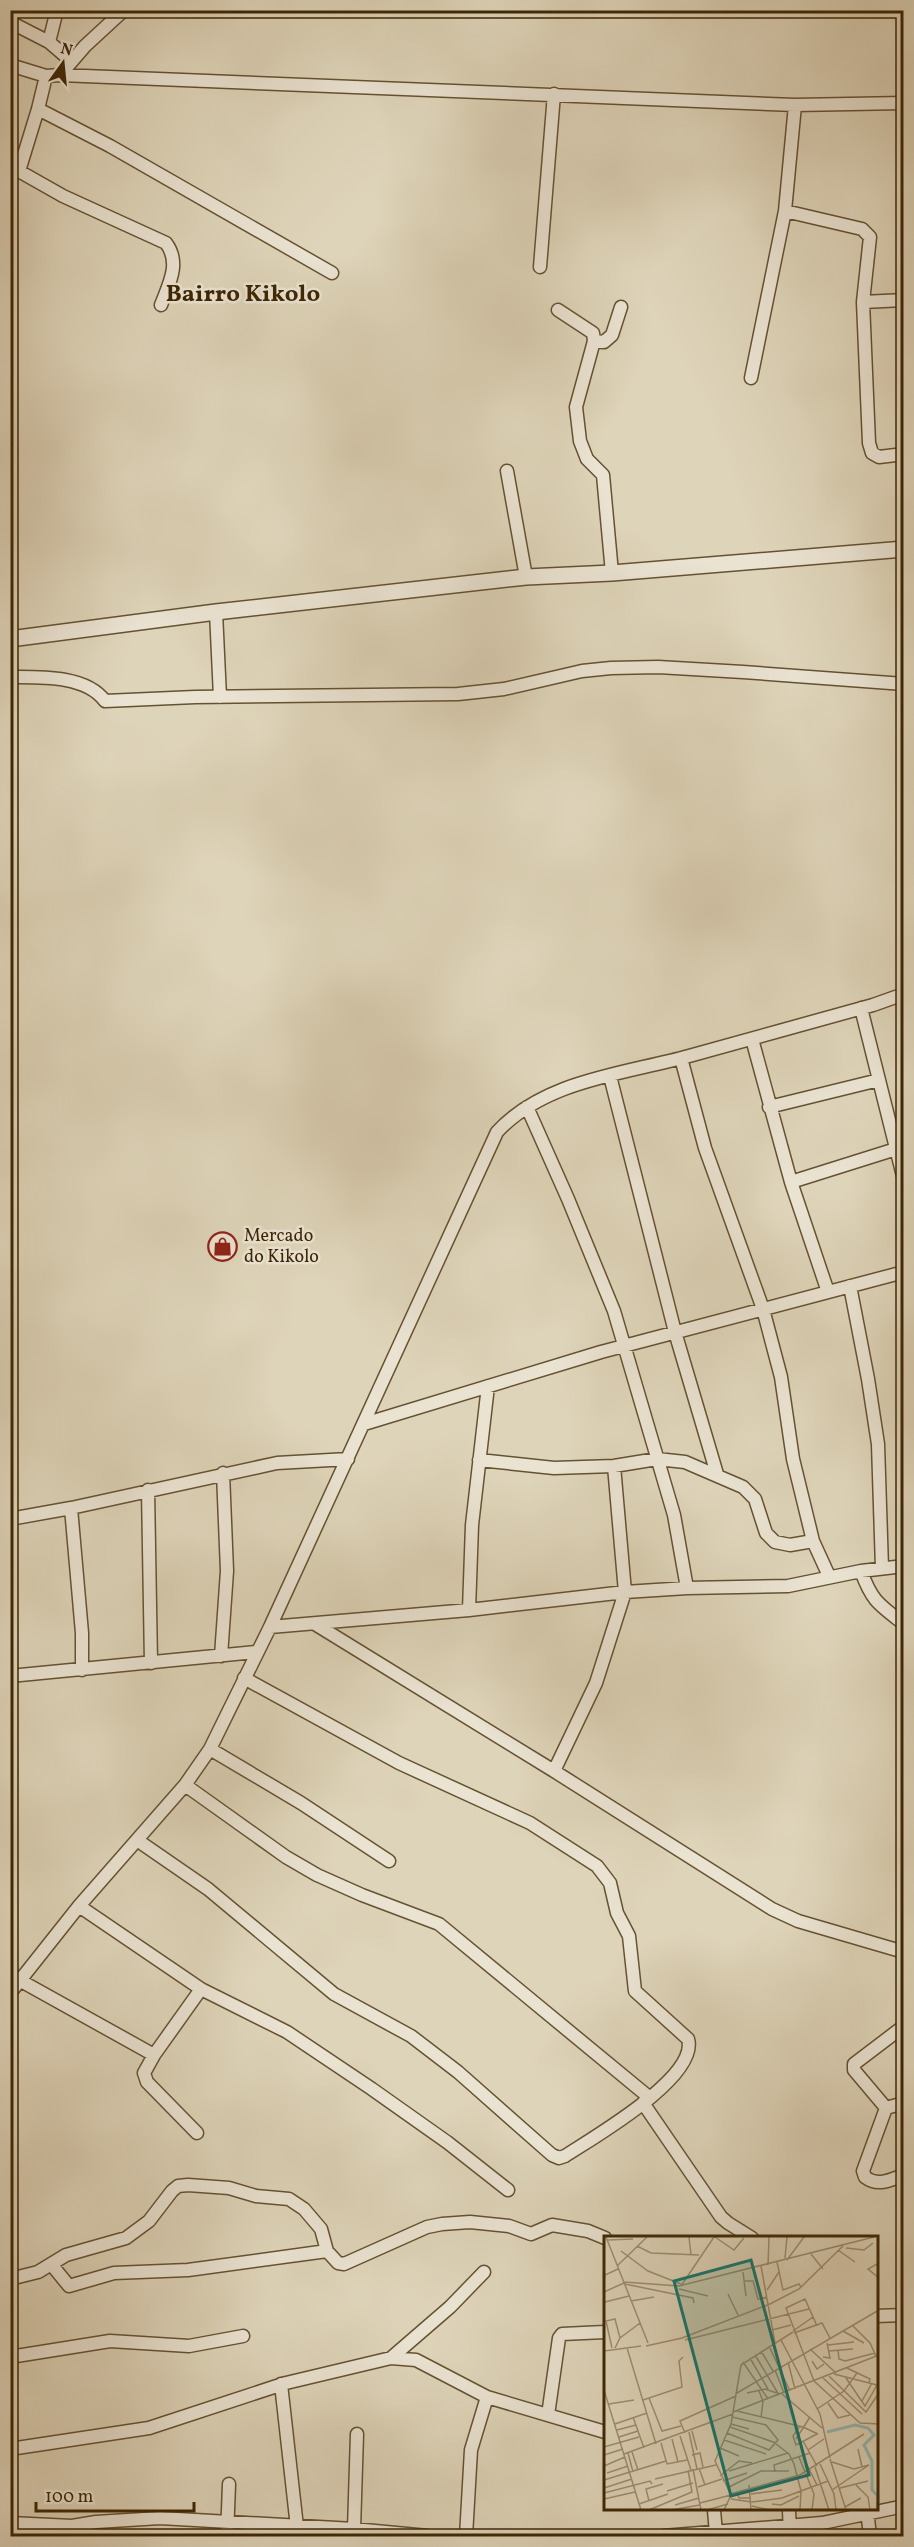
<svg xmlns="http://www.w3.org/2000/svg" width="914" height="2547" font-family="Vollkorn,serif">
	<style>
		.lines { fill: none; stroke-linecap: round; stroke-linejoin: round }
		.minor-casing { stroke: #655231; stroke-width: 15 }
		.tertiary-casing { stroke: #655231; stroke-width: 18 }
		.minor { stroke: #eae3d2; stroke-width: 12 }
		.tertiary { stroke: #eae3d2; stroke-width: 15 }
		.labels { text-anchor: middle; dominant-baseline: central; stroke-width: 5; stroke-linejoin: round; paint-order: stroke }
		.poi-label { font-size: 18px; fill: #3d2604; stroke: #eae3d2; text-anchor: start }
		.district-label { font-size: 24px; font-weight: bold; fill: #3d2604; stroke: #eae3d2 }
		.inset-river { fill: none; stroke: #93b8b2; stroke-width: 3 }
		.inset-road { fill: none; stroke: #9e8e71; stroke-width: 1.5 }
		.view { fill: #0f766e; fill-opacity: 0.15; stroke: #0f766e; stroke-width: 3 }
		.inset-edge { fill: none; stroke: #3d2604; stroke-width: 3 }
	</style>
	<rect width="100%" height="100%" fill="#ded4b9"/>
	<filter id="stains"><feTurbulence type="fractalNoise" baseFrequency=".00333" numOctaves="4"/><feColorMatrix values="0 0 0 0 .2 0 0 0 0 .09 0 0 0 0 .02 0 0 0 .5 -.17"/></filter>
	<radialGradient id="worn" r=".72"><stop offset=".6" stop-color="#630" stop-opacity="0"/><stop offset="1" stop-color="#630" stop-opacity=".3"/></radialGradient>
	<g class="lines">
		<defs>
			<path id="minor" d="M10 22 49 42 70 60
				M49 42 57 10
				M10 65 46 76 60 75 795 105 904 103
				M60 75 85 46 124 10
				M38 109 110 146 332 273
				M10 166 63 196 166 243C181 263 169 284 161 305
				M19 171 38 109 46 76
				M785 211 862 229 870 237 863 302 869 443 872 453 879 457 904 454
				M540 267 554 94
				M863 302 904 300
				M558 310 593 333 594 341 576 407 580 441 587 459 603 475 612 573
				M594 341 604 342 612 335 621 307
				M751 378 785 211 795 105
				M507 471 526 577
				M216 612 220 697
				M10 677C40 677 86 675 105 701L195 697 458 694 504 689 582 671 611 668 658 667 743 672 904 684
				M861 1008 904 1180
				M752 1039 791 1182 828 1292
				M681 1058 705 1148 763 1309 781 1377 793 1459 813 1541 829 1576
				M610 1076 675 1332 717 1474
				M527 1107 568 1199 614 1311 674 1515 687 1588
				M769 1107 879 1080
				M791 1182 896 1149
				M850 1286 868 1379 878 1444 882 1568
				M364 1424 601 1352 904 1272
				M479 1460 554 1468 614 1466 657 1459 685 1462 743 1487 755 1499 766 1533 775 1542 790 1545 813 1541
				M148 1490 151 1663
				M71 1508 82 1633V1670
				M10 1519 71 1508 277 1463 348 1459
				M861 1571C872 1601 878 1604 904 1624
				M469 1610 472 1525 488 1386
				M315 1624 554 1771 772 1909 798 1921 904 1952
				M270 1627 469 1610 625 1592 687 1588 788 1586 861 1571 904 1566
				M221 1656 227 1571 223 1473
				M10 1676 256 1652
				M210 1749 301 1803 389 1861
				M554 1771 596 1683 625 1592 614 1466
				M185 1785 286 1857 317 1875 362 1895 439 1924 650 2098
				M137 1840 208 1889 334 1994 411 2036 458 2072 552 2155 559 2158 565 2156C594 2137 699 2077 688 2039L635 1991 629 1936 617 1913 610 1883 597 1866 530 1823 399 1763 244 1678
				M79 1906 201 1989 287 2032 372 2089 447 2142 508 2190
				M21 1981 154 2055
				M10 1993 79 1906 185 1785 210 1749 270 1627 497 1132C545 1080 624 1074 689 1056 750 1039 812 1022 873 1005L904 994
				M643 2103 721 2217 728 2223 752 2238
				M886 2108 854 2070V2064L904 2026
				M886 2108 863 2171 865 2177C878 2187 890 2180 904 2175
				M886 2108 904 2103
				M197 2133 147 2082 144 2073 154 2055 201 1989
				M51 2264 69 2286 114 2273 188 2270 327 2251
				M10 2279 38 2272 66 2255 126 2238 149 2221 172 2191 178 2186 188 2185 229 2188 256 2196 289 2199 304 2209 321 2229 327 2251 338 2263 344 2264 427 2227 442 2224 470 2222 509 2226 531 2234 552 2225 588 2231 605 2238
				M876 2316 904 2315
				M10 2357 110 2341 189 2346 243 2336
				M391 2358 450 2307 484 2272
				M281 2384 297 2527
				M548 2415 559 2338 562 2334 605 2332
				M10 2449 149 2428 286 2383 391 2358 416 2360 487 2397 605 2432
				M714 2510 716 2533
				M789 2510 790 2536
				M867 2510 870 2536
				M10 2523 72 2526 96 2522 160 2518 354 2529 428 2536
				M354 2529 357 2434
				M227 2536 229 2484
				M466 2536 471 2450 487 2397
				M663 2536 822 2523 904 2506"/>
			<path id="tertiary" d="M10 639 216 612 526 577 612 573 904 549"/>
		</defs>
		<!-- minor casing -->
		<use href="#minor" class="minor-casing"/>
		<!-- tertiary casing -->
		<use href="#tertiary" class="tertiary-casing"/>
		<!-- minor -->
		<use href="#minor" class="minor"/>
		<!-- tertiary -->
		<use href="#tertiary" class="tertiary"/>
	</g>
	<!-- icons -->
	<defs>
		<symbol id="shop-ring" viewBox="-11 -11 22 22"><circle r="9.5" fill="#eae3d2" stroke="#8f2418" stroke-width="1.5"/><path d="M-5-2.5h2.3a2.7 3.5 0 0 1 5.4 0H5L5.5 6h-11ZM-1.5-2.5h3a1.5 2.3 0 0 0-3 0Z" fill="#8f2418"/></symbol>
	</defs>
	<g fill-rule="evenodd">
		<use href="#shop-ring" x="206" y="1230" width="33" height="33"/>
	</g>
	<g class="labels">
		<!-- poi labels -->
		<g class="poi-label">
			<text x="244" y="1236">Mercado<tspan x="244" dy="21">do Kikolo</tspan></text>
		</g>
		<!-- district labels -->
		<g class="district-label">
			<text x="243" y="295">Bairro Kikolo</text>
		</g>
	</g>
	<!-- overview -->
	<g transform="translate(604 2236)">
		<rect width="274" height="274" fill="#ded4b9"/>
		<path class="inset-river" d="M223 196 251 189 264 192 270 199 260 209 268 225V254L274 260 273 274"/>
		<path class="inset-road" d="M2 1 44 107M85 1 87 19M111 1 130 14 140 2M3 4 29 3M33 10 47 17 95 19M242 12 260 14 269 7M234 14 251 26M17 15 44 35 77 48M207 18 219 33M181 22 183 1M183 24 200 1M173 26 179 54 195 48 197 51M275 27 264 33 275 42M164 29 165 1M13 30 43 1M157 30 171 107M139 36 142 60M0 44 1 39 14 33M141 45H149L154 63 163 61M20 46 75 50 270 1M21 48 89 62 90 67M77 50 110 1M75 53 104 60M163 54 175 36M0 56 20 47M124 58 134 79M27 65 50 61M1 66 25 60M248 89 266 107 272 120M213 90 201 63 182 72 210 145 256 187 275 188M168 94 187 89M189 95 209 81M239 95 260 107M190 97 218 87 226 102M81 104 205 73M177 104 216 178 226 222M224 109 250 106M42 110 78 102 166 68 195 53 239 10M165 110 186 155M8 112 2 85 11 83 16 102M11 112 16 102 36 87M23 112 52 208M206 113 232 137M234 114 235 123 241 125 271 117M0 115 37 110M157 115 169 135M225 115 249 113M151 119 175 159M219 121 226 122 223 107M146 122 164 153M208 125 213 133 220 128M139 126 164 163M184 126 191 153M243 132 266 143 265 147M171 134 180 157M230 138 273 149M225 140 262 176 275 157M219 142 258 178M242 142 261 170 273 149M0 154 37 274M155 155 159 165 157 182M133 157 275 74M143 157 161 153 173 157M178 158 218 192M45 162 58 195 77 190M39 164 78 151 75 125 79 121M258 165 268 147M224 167 234 182 246 179M5 168 30 164M213 173 240 155 253 137M133 175 199 191 214 198M129 176 275 119M29 181 40 212M11 188 43 177M127 188 145 193M196 190 189 200 192 209 213 198M126 191 172 207M13 194 32 189M88 195 93 214M85 196 93 233M81 197 76 185 132 160M123 197 165 214 174 204 162 189 128 181M76 200 87 234M15 201 34 195M68 203 74 226M192 203 206 181M120 204 162 218M199 205 213 230M57 207 63 228 83 224M172 208 185 218 190 228 197 255 196 274M0 211 35 201M116 212 135 220M254 213 258 231M204 214 220 203M28 216 34 234M24 217 29 236M20 218 129 178M0 219 19 213M88 219 96 217 99 231M195 221 210 258 208 274M226 223 242 274M228 226 250 233 265 229M202 227 213 249M216 228 230 258 232 274M0 230 21 221M211 231 225 274M95 232 101 249M89 233 97 274M125 235 184 217M171 236 170 229 206 217M3 237 24 230M116 240 135 225 148 227M51 243 112 229M0 244 62 225M119 245 143 237M145 249 147 274M252 249 264 261 266 274M94 251 118 243M0 252 28 243M123 252 157 235H185M236 252 264 245M228 254 265 229M63 255 89 247M133 256 135 262H147M0 257 46 245 48 248M126 258 196 239 260 198M147 258 178 254M0 263 31 256M127 263 148 266 178 262 224 245M45 265 42 253 59 248M96 267 127 259M35 268 64 258M168 268 177 269 195 260M71 269 95 262M148 270 166 274M241 271 257 262M45 274 88 256 84 234M67 274 96 269M103 274 124 268M120 274 127 259 111 225 127 188 137 129 189 96"/>
		<path class="view" d="M147 24 205 239 127 260 70 45Z"/>
		<rect width="274" height="274" class="inset-edge"/>
	</g>
	<!-- margin -->
	<rect width="914" height="2547" fill="none" stroke="#ded4b9" stroke-width="36"/>
	<rect x="12" y="12" width="890" height="2523" fill="none" stroke="#3d2604" stroke-width="3"/>
	<rect x="18" y="18" width="878" height="2511" fill="none" stroke="#3d2604" stroke-width="1.5"/>
	<!-- north arrow -->
	<g transform="translate(63 63) rotate(15)" stroke="#eae3d2" stroke-width="4.5" paint-order="stroke">
	<path d="M0-4.5L10 22L0 15L-10 22Z" fill="#3d2604"/>
	<text y="-9" font-size="16" font-weight="bold" text-anchor="middle" fill="#3d2604">N</text>
	</g>
	<!-- scale -->
	<path d="M36 2502v9h158v-9" fill="none" stroke="#3d2604" stroke-width="3"/>
	<text x="45" y="2502" font-size="18" fill="#3d2604" stroke="#eae3d2" stroke-width="4.5" paint-order="stroke">100 m</text>
	<rect width="100%" height="100%" filter="url(#stains)"/>
	<rect width="100%" height="100%" fill="url(#worn)"/>
</svg>
